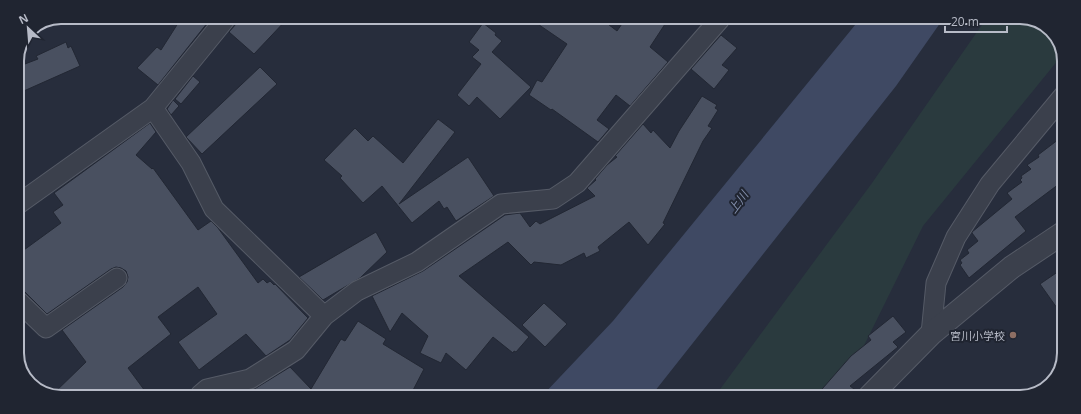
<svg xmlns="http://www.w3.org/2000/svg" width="1081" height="414" font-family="'Open Sans','Noto Sans JP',sans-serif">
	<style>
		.green { fill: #2a3a3e }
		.water { fill: #3f4963 }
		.building { fill: #495060; stroke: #222733 }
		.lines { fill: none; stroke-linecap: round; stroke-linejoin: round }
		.minor-casing { stroke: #565b67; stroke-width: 21 }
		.tertiary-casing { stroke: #565b67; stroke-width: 24 }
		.minor { stroke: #3b404c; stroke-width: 19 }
		.tertiary { stroke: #3b404c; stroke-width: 22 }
		.education-dot { fill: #8d6e63; stroke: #202531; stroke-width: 1.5 }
		.labels { text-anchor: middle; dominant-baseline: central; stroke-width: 4; stroke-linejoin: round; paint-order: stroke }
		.poi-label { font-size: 11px; fill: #b7bbc7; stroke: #202531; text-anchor: end }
		.water-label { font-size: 12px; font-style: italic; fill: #828eab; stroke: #202531 }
		.rim { fill: none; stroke: #b7bbc7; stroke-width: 2 }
	</style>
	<rect width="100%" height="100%" fill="#272d3c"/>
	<!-- green -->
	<path class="green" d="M986 19H1035L1055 34 1063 54 923 226 851 372 825 397 715 396 872 183Z"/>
	<!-- water -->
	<path class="water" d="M860 19H943L896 86 651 396H542L613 321Z"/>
	<!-- building -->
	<path class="building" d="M182 17H212L158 85 137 68 157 47 161 50Z
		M238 17H243L288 18 254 54 229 32 236 24Z
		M529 18H600L617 31 626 18H669L650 47 668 62 630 106 616 95 597 120 609 129 598 142 552 109 551 110 529 95 537 80 542 82 567 44Z
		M483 23 496 33 495 35 502 41 492 52 531 87 500 119 477 97 469 106 457 95 481 64 472 57 479 50 469 42Z
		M721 35 737 48 722 65 729 70 714 89 691 69Z
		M66 42 68 48 71 46 80 66 17 94V67L38 59 36 56Z
		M260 67 277 84 202 154 186 137Z
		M193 76 200 82 181 104 175 99Z
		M702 96 717 105 715 108 718 110 708 126 712 128 703 141 663 223 665 224 648 245 629 222 598 247 600 251 586 258 584 253 561 265 534 262 531 265 508 242 459 276 529 337 516 352 514 351 513 353 493 337 466 370 446 353 441 363 420 353 428 336 402 313 390 332 372 296 423 271 505 215 520 213 530 227 536 221 540 224 595 196 587 188 596 180 595 179 607 165 617 157 615 156 643 124 651 133 653 130 670 148 679 131Z
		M173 100 179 106 171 115 167 109Z
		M438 119 455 132 399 204 468 157 494 196 456 221 447 207 444 209 439 201 412 223 382 186 363 203 340 178 342 176 324 160 355 128 368 141 373 136 403 163Z
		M150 123 156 132 136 155 152 169 153 168 198 230 211 221 218 228 258 283 263 279 267 283 270 281 274 285 275 284 308 318 290 340 266 356 246 334 199 370 178 342 217 314 198 287 158 317 171 334 128 368 148 395H52L86 362 62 330 123 287 127 282 128 277 126 271 121 268 116 267 111 269 47 314 25 292 17 289V255L61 223 53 212 63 205 54 193Z
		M1063 136V181L1015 217 1026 231 969 278 960 265 962 263 960 260 969 253 967 250 978 241 972 233V232L1012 199 1007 193 1022 182 1020 180 1022 178 1021 176 1031 169 1027 165 1039 157 1038 155Z
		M376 232 387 252 360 278 323 300 299 277Z
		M1062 269V315L1040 284Z
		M544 303 567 324 545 347 522 325Z
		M893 316 906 332 893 342 898 347 850 386 858 392 857 397 816 396 851 356 871 340 868 336Z
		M358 321 386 339 383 344 424 369 410 396 243 395 248 391 256 388 290 367 311 389 341 339 345 341Z"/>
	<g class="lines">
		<defs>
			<path id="minor" d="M153 108 191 163 214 209 324 316 357 291 417 262 501 204 553 199 577 183 720 19
				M17 205 153 108 227 17
				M17 300 46 328 117 278
				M931 334 936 283 956 237 990 184 1064 95
				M200 395 207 389 250 379 296 350 324 316"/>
			<path id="tertiary" d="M869 397 931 334 1012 267 1063 233"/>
		</defs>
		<!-- minor casing -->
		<use href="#minor" class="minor-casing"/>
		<!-- tertiary casing -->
		<use href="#tertiary" class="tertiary-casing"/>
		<!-- minor -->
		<use href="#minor" class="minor"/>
		<!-- tertiary -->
		<use href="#tertiary" class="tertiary"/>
	</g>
	<!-- markers -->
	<circle class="education-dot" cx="1013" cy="335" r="4"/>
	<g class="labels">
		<!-- poi labels -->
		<g class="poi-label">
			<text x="1005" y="335">宮川小学校</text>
		</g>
		<!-- water labels -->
		<g class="water-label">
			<text transform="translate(738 202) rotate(-54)">上川</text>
		</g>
	</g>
	<!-- crop -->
	<path d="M0 0H1081V414H0ZM61 24H1020A37 37 0 0 1 1057 61V353A37 37 0 0 1 1020 390H61A37 37 0 0 1 24 353V61A37 37 0 0 1 61 24Z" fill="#202531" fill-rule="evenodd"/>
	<path class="rim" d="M61 24H1020A37 37 0 0 1 1057 61V353A37 37 0 0 1 1020 390H61A37 37 0 0 1 24 353V61A37 37 0 0 1 61 24Z"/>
	<!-- north arrow -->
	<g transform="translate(28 28) rotate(334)" stroke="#202531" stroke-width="3" paint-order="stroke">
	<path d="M0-3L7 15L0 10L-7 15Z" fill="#b7bbc7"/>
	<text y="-6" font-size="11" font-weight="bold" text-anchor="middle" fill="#b7bbc7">N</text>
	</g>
	<!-- scale -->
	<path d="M945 26v6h62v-6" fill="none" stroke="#b7bbc7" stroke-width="2"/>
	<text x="951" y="26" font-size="12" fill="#b7bbc7" stroke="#202531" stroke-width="3" paint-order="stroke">20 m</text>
</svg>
